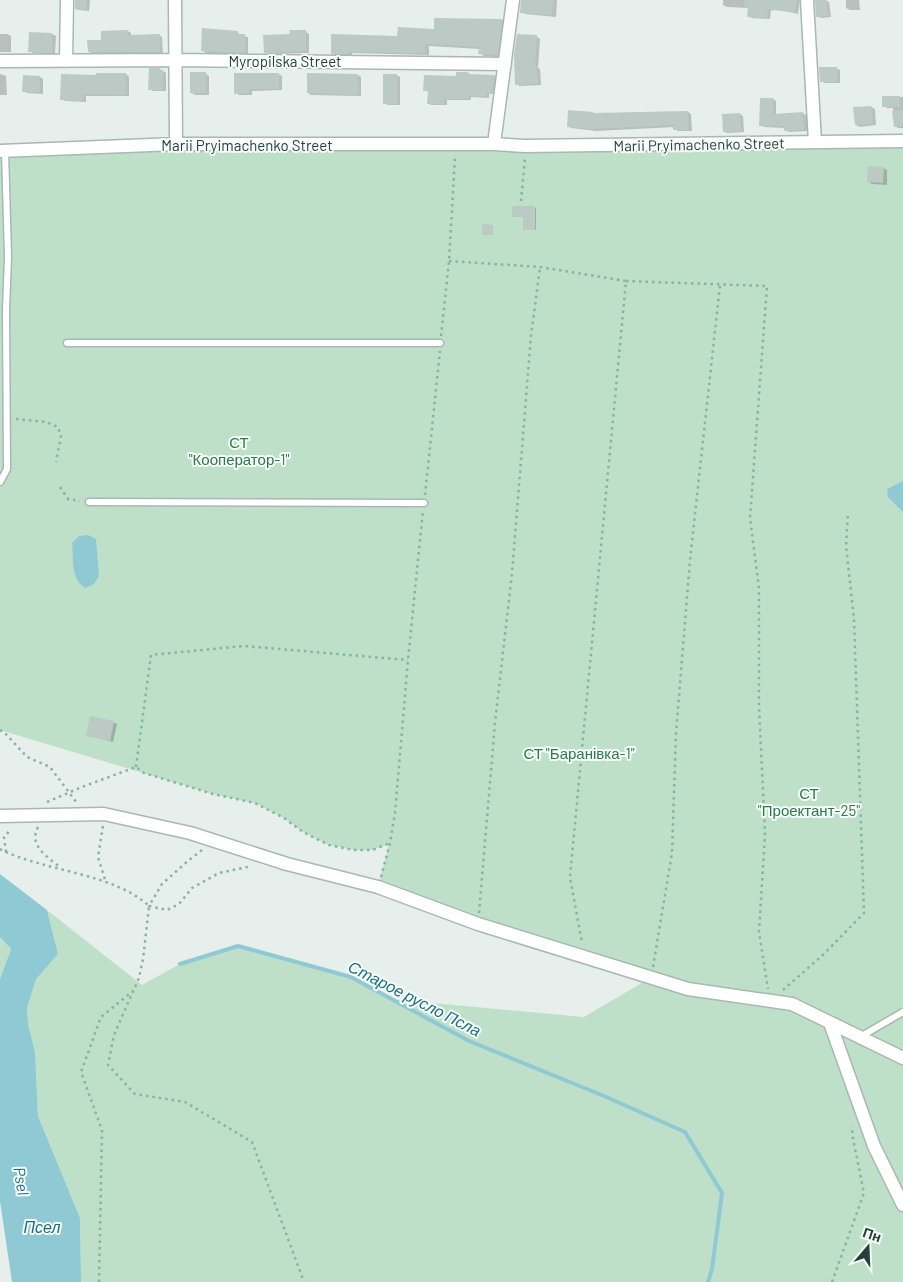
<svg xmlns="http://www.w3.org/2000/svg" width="903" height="1282" font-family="Barlow,sans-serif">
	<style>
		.green { fill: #bfe0c8 }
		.water { fill: #8ec9d4 }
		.shadow { fill: #0003 }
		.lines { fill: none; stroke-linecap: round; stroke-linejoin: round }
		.stream { stroke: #8ec9d4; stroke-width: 4 }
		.building { fill: #bbcac4 }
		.service-casing { stroke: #a8b8b2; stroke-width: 9 }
		.minor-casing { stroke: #a8b8b2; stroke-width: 15 }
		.path { stroke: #86b3a5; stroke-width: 2.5; stroke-dasharray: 2.5 4; stroke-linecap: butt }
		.service { stroke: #fff; stroke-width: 6 }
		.minor { stroke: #fff; stroke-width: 12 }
		.labels { text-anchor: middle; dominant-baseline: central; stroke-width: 4; stroke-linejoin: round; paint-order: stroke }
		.street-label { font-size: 15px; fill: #24423a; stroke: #f7fbf9 }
		.park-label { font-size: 15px; fill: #2d7a4b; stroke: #f7fbf9 }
		.water-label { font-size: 16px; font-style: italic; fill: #1c6f80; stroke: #f7fbf9 }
	</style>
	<rect width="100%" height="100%" fill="#e6efeb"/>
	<!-- green -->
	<path class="green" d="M903 141V1282H81L80 1218 38 1116 35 1052 28 1024 27 1008 36 978 58 954 47 910 142 985 180 964 238 946 351 977 390 999 584 1017 650 978 378 887 389 844 372 850H354L329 845 303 832 284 818 255 803 213 794 0 730V151Z
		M0 937 11 949 0 979Z"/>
	<!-- water -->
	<path class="water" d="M903 481V512L888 497 887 489Z
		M88 535 96 539 99 576 94 584 85 588C70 578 74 559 72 543L79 536Z
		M0 874 47 910 58 954 36 979 27 1008 28 1024 35 1052 38 1116 80 1218 81 1282H12L0 1201V979L11 949 0 937Z"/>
	<!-- shadow -->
	<path class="shadow" d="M76 0H90L89 11 79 10 76 9Z
		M523 0H557L556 17 525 14 522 12Z
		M723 0H774V11L771 10 770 19 752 18 749 16V8L727 7 723 5Z
		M783 0H800L798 14 782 10Z
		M825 0 829 2 831 17 821 18 817 16Z
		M846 0H859L860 10H850L846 8Z
		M436 19 502 20 506 23 502 57 484 56 480 53V49L429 46V55L352 53V56H337L332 53 435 30Z
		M128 31 131 33V36L159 35 162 37 163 53H92L89 52 102 41Z
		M237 32 241 35 248 37V54L206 53 203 51Z
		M306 32 309 34V53L269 54 265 52Z
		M30 33 52 34 56 36 55 54 33 53 30 51Z
		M0 34H7L11 36V52H0Z
		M537 37 540 39 538 68 540 69 541 85 520 86 516 84Z
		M836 68 840 70V83H825L821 81Z
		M160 69 166 73V91H153L150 89V70Z
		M468 73 472 75 495 76 497 77 495 94H489V98L471 97V100H447V105H431L429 103V92L425 90Z
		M0 74 6 76 7 95H0Z
		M126 74 129 77V96H86V102L65 101 61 99 97 76Z
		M206 74 209 76V95H195L192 93Z
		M278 74 282 76V90L252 91V95H239L236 93Z
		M358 75 361 77V96L311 95 308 93Z
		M396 75 400 77V105H388L384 103Z
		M40 77 43 79V94L27 93 23 91Z
		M884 97H903V128H898L895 126 893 108H887L884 106Z
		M773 99 776 101V115L803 113 807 116V131L789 132 786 130 785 128 764 127 761 125Z
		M871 107 875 109 876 125 860 127 856 125Z
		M688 112 691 114 692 131H678L675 129V127L596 131 571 128 568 126 595 114Z
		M740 114 743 116 744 132 727 133 724 131Z
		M884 168 887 170V185L872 184 869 182Z
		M535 208H536V230H526L525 217 513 216Z
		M113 722 117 724 113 742 87 735Z"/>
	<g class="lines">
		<!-- stream -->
		<path class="stream" d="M180 964 238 946 351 977 469 1041 604 1096 685 1132 722 1193 712 1269 708 1282"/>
	</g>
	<!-- building -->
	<path class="building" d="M75 0H87L86 10 75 9Z
		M521 0H554L552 15 520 13Z
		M744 0H797L795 13 768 9 767 18 747 17 748 7 744 6Z
		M815 0H826L828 16 816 17Z
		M434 18 502 19 498 55 478 54 479 47 425 44V53L348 52V54H331V34L397 36 398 27 434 29Z
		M202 28 238 31V34H245V53L201 51Z
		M128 30V35L160 34V52H88L87 40H101V31Z
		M289 30H306V51L264 53 263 35 290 34Z
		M29 32 52 33V53L28 52Z
		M517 34 537 35 535 66H537L538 84 515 85 514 55Z
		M819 67H837V82H820Z
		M149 68H160V70H163V90H148Z
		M190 72H206V93H190Z
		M456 72H468V74L495 75 492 94 487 93 486 97 468 96V99H444V104H427L428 91H423L424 75 456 76Z
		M96 73H126V95L83 94 82 101 60 100 61 74 96 75Z
		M234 73H279V89H249V93L234 94Z
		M307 73 358 74V95L307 93Z
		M383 74H397V104H383Z
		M23 75 40 76V92H22Z
		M882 96H900V107H882Z
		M760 98H773V114L803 112 804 130 784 131V126H759Z
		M871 106 873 124 855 125 853 107Z
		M568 110 593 112V113L688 111V130H673V125L591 129 567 127Z
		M903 110V126L894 127 892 111Z
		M740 113 741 131 723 132 722 114Z
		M868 166 884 167 883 183 867 182Z
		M512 206H535V230H523V217H512Z
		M482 224 493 225V235H482Z
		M90 716 114 721 110 741 86 736Z"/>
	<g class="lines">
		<defs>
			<path id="service" d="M67 343H440
				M0 482 7 469 6 310 8 257 5 150
				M89 502 424 503
				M860 1037 903 1012"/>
			<path id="minor" d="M175 0 176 144
				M807 0 815 142
				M0 61 176 60 505 64
				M66 61 67 0
				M494 144 513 0
				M0 151 176 144H494L525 146 903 141
				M0 816 104 814 190 833 287 864 378 887 478 924 688 989 792 1004 903 1058
				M830 1023 874 1146 903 1205"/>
		</defs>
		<!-- service casing -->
		<use href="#service" class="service-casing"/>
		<!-- minor casing -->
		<use href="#minor" class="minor-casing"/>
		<!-- path -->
		<path class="path" d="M521 201 525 158
			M449 261 540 267 626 281 570 877 582 943
			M626 281 767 286 750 518 759 588V706L765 834 759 932 768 989
			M441 336 449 261 455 157
			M16 419 46 422 58 427 61 436 56 462
			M60 487 68 499 80 501
			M425 495 440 351
			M0 730 4 732 27 757 50 767 77 803
			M136 767 151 655 244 646 408 660
			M47 802 82 787 136 767 144 773 213 794 255 803 284 818 303 832 329 845 354 850H372L390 843
			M103 826 98 857 106 883
			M38 827C28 845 47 857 60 867
			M0 849C42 871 114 873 149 906L143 959 139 978 114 1035 108 1065 135 1094 185 1102 252 1142 304 1282
			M202 850 189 860 162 884 149 906 167 910 179 904 192 888 219 873 252 866
			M6 852 4 837 11 829
			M381 877 390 843 395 813 408 660 423 510
			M479 913 495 723 512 573 531 336 540 267
			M653 967 672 853 676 733 690 560 720 285
			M783 990 824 954 864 913 854 619 846 546 848 513
			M99 1282 102 1130 81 1072 101 1017 133 991
			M832 1282 864 1193 852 1134 853 1126"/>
		<!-- service -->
		<use href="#service" class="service"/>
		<!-- minor -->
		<use href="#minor" class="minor"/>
	</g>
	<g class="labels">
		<!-- street labels -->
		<g class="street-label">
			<text x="285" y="61">Myropilska Street</text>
			<text transform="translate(699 144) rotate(-1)">Marii Pryimachenko Street</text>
			<text x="247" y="145">Marii Pryimachenko Street</text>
		</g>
		<!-- park labels -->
		<g class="park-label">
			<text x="239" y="442">СТ<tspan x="239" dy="17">"Кооператор-1"</tspan></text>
			<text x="579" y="753">СТ "Баранівка-1"</text>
			<text x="809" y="793">СТ<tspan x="809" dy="17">"Проектант-25"</tspan></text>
		</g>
		<!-- water labels -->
		<g class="water-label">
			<text transform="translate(415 998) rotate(27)">Старое русло Псла</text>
			<text transform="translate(22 1181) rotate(81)">Psel</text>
			<text x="42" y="1226">Псел</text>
		</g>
	</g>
	<!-- north arrow -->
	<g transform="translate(868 1247) rotate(19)" stroke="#f7fbf9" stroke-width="4" paint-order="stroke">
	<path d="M0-4L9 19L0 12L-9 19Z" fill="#24423a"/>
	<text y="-8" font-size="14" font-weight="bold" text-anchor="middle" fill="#24423a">Пн</text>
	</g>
</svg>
